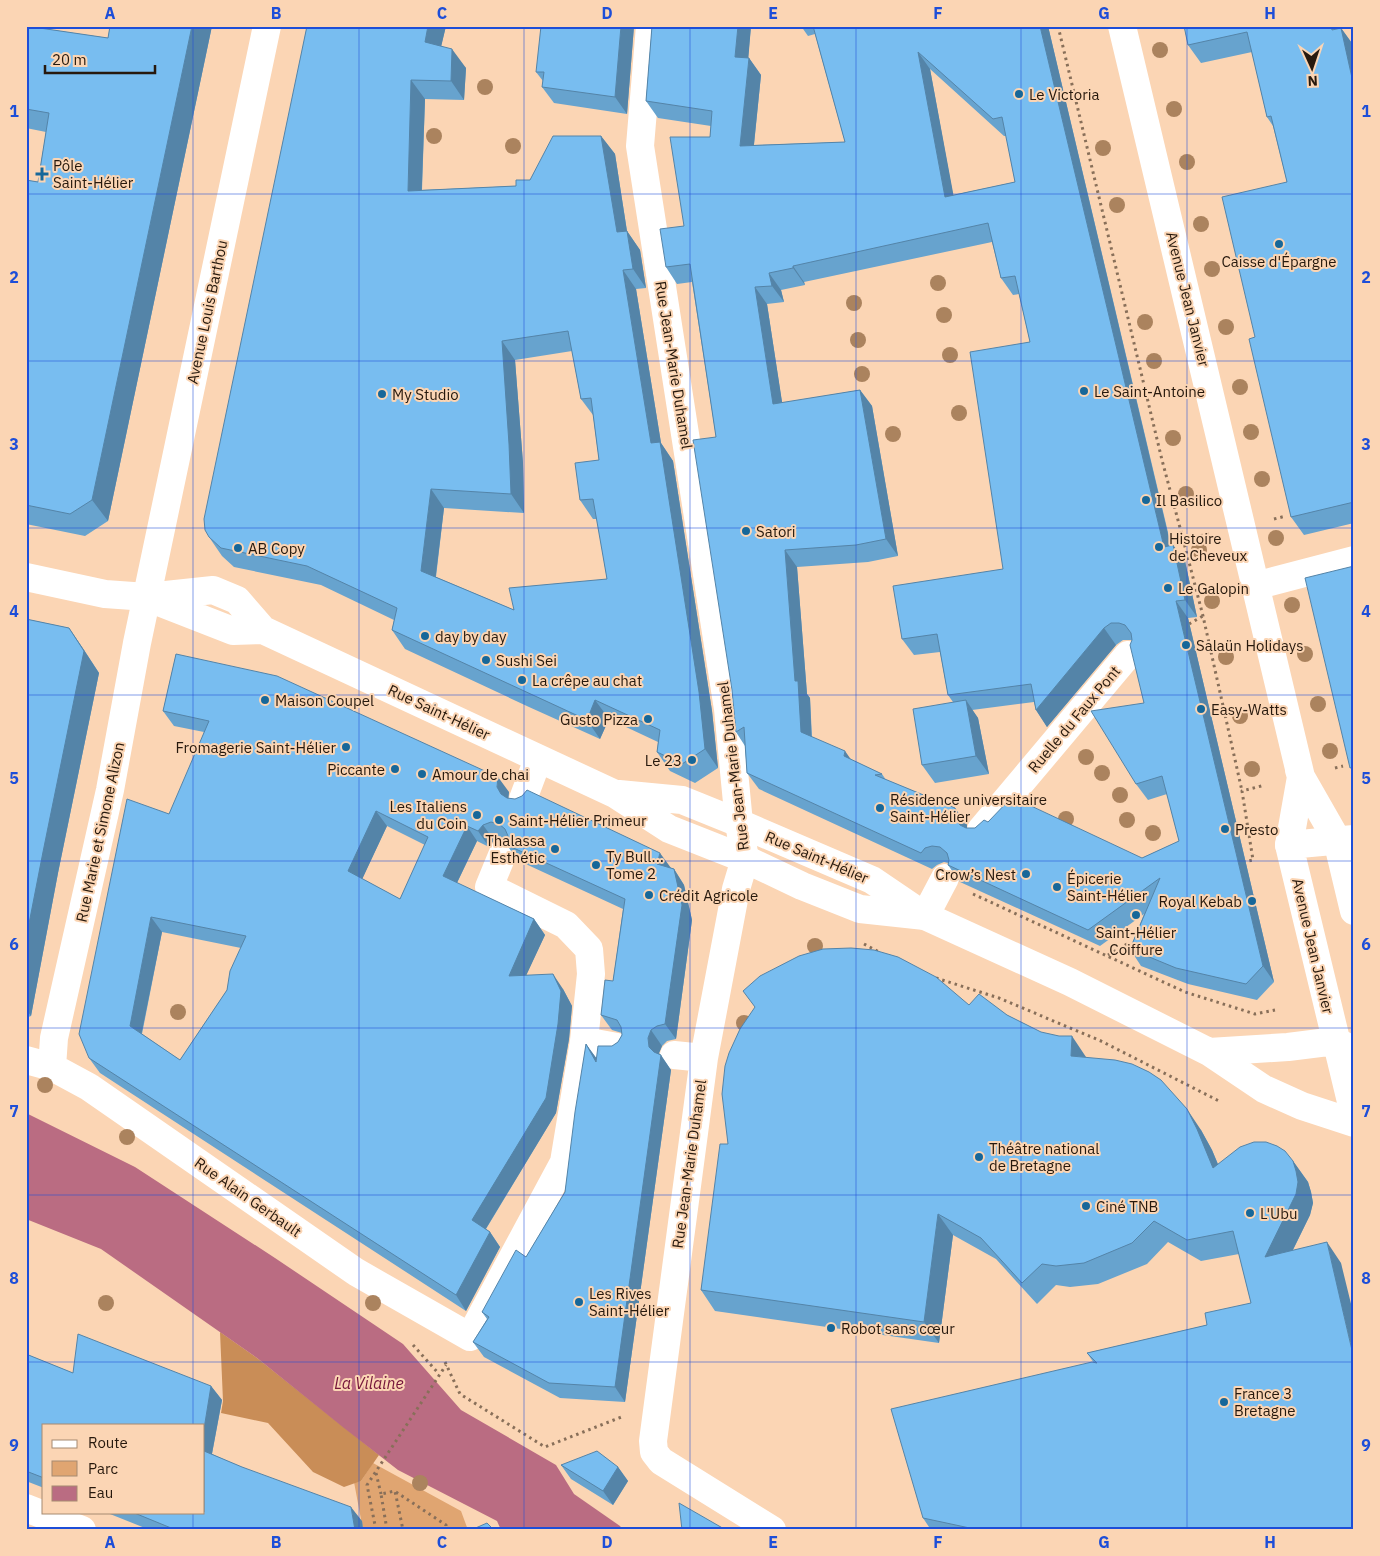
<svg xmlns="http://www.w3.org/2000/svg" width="1380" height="1556" font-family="'IBM Plex Sans',sans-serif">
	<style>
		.green { fill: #e0a571 }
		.forest { fill: #c98d57 }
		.water { fill: #ba6c82 }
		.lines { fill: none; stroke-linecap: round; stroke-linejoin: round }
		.path { stroke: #886f59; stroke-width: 3; stroke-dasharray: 2.5 4; stroke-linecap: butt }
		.minor { stroke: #fff; stroke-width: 28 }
		.major { stroke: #fff; stroke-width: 28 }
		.tree { fill: #ab835e }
		.wall { fill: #67a3ce; fill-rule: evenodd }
		.shaded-wall { fill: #5484a8 }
		.building { fill: #78bdf0; stroke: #5484a8; fill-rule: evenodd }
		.grid { fill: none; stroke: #1d4ed8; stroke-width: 1; stroke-opacity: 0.55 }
		.poi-dot { fill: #176799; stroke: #fbd5b4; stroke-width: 2 }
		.labels { text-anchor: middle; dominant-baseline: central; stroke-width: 4; stroke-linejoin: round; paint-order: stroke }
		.poi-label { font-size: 15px; fill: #27190d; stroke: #fbd5b4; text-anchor: start }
		.street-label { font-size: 15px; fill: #27190d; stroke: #fbd5b4 }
		.water-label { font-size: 16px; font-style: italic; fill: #75153b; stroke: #fbd5b4 }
		.neatline { fill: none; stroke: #1d4ed8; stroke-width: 2 }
		.grid-label { font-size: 16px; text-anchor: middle; font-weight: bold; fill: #1d4ed8 }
	</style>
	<rect width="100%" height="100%" fill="#fbd5b4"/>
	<!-- green -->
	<path class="green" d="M373 1463 461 1511 468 1530H363L354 1482 361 1481Z"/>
	<!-- forest -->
	<path class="forest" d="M220 1332 257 1358 379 1455 361 1481 344 1487 313 1472 268 1423 221 1413 223 1401Z"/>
	<!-- water -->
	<path class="water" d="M26 1113 135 1167 275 1258 403 1344 461 1410 556 1465 574 1494 620 1526 623 1530H501L497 1521 398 1470 344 1428 257 1358 101 1249 26 1219Z"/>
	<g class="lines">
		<!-- path -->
		<path class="path" d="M1058 26 1162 460 1183 539
			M1274 519 1286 516
			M1209 534 1183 539 1203 616 1242 791
			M1189 624 1203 616
			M1335 768 1343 766
			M1243 862 1253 860 1242 791 1265 785
			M973 894 1185 992 1255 1014 1275 1010
			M864 944 881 953
			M1108 955 1127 944
			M936 978 999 998 1063 1025 1101 1041 1219 1101
			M413 1345 439 1374
			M445 1362 460 1394 545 1447 624 1416
			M376 1473 381 1494
			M396 1492 446 1525V1530
			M376 1530 367 1485 446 1365
			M387 1530 381 1494 395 1491 403 1530"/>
		<!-- minor -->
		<path class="minor" d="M650 26 640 146 728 709 739 823 745 859 736 889 704 1058 653 1441 654 1452 661 1461 772 1530
			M1122 26 1301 777 1337 840
			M1255 586 1354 560
			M523 799 538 759
			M981 830 1128 655
			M1289 845 1301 777 1299 770
			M925 916 945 878
			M584 1041 617 1047
			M674 1055 704 1058
			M26 1060 52 1067 89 1087 356 1272 470 1337 564 1162 584 1041 591 974 589 949 566 925 489 887 503 853
			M52 1067 54 1038 110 790 137 643 267 26
			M26 1508 82 1530"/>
		<!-- major -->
		<path class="major" d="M26 577 105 594 147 597 213 590 237 600 263 630 615 794 669 829 745 859 802 886 860 909 925 916
			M151 599 233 631 263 630
			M619 794 682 800 739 823 872 880 925 916 1070 982 1209 1052 1264 1089 1302 1106 1354 1123
			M1354 839 1289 845 1354 1114
			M1337 840 1354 911
			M1209 1052 1288 1047 1336 1041 1352 1050"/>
	</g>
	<!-- trees -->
	<g class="tree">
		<circle cx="1160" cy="50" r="8"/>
		<circle cx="485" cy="87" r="8"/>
		<circle cx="1174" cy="109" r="8"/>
		<circle cx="434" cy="136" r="8"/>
		<circle cx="513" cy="146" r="8"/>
		<circle cx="1103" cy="148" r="8"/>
		<circle cx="1187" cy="162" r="8"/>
		<circle cx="1117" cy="205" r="8"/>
		<circle cx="1201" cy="224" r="8"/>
		<circle cx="1212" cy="269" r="8"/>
		<circle cx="938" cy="283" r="8"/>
		<circle cx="854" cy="303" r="8"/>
		<circle cx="944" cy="315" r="8"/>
		<circle cx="1145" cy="322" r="8"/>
		<circle cx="1226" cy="327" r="8"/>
		<circle cx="858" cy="340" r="8"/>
		<circle cx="950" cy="355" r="8"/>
		<circle cx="1154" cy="361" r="8"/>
		<circle cx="862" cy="374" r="8"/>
		<circle cx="1240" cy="387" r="8"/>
		<circle cx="959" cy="413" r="8"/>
		<circle cx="1251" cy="432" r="8"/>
		<circle cx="893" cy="434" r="8"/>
		<circle cx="1173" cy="438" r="8"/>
		<circle cx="1262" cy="479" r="8"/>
		<circle cx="1186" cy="494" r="8"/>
		<circle cx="1276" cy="538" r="8"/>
		<circle cx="1199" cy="550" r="8"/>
		<circle cx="1212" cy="601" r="8"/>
		<circle cx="1292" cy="605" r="8"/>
		<circle cx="1305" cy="654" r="8"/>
		<circle cx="1226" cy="657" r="8"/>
		<circle cx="1318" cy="704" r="8"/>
		<circle cx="1240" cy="716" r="8"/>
		<circle cx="1330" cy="751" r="8"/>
		<circle cx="1086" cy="757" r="8"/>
		<circle cx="1252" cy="769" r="8"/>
		<circle cx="1102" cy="773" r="8"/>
		<circle cx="1120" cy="795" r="8"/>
		<circle cx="1066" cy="819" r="8"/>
		<circle cx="1127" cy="820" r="8"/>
		<circle cx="1153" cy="833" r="8"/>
		<circle cx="815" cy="946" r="8"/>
		<circle cx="178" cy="1012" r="8"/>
		<circle cx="744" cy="1023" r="8"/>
		<circle cx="45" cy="1085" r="8"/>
		<circle cx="127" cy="1137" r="8"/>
		<circle cx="106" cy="1303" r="8"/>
		<circle cx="373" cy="1303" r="8"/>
		<circle cx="420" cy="1483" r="8"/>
	</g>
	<!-- wall -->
	<path class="wall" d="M26 26 108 38 110 26H212L108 521 85 536 26 524V180L38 182 46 132 26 128Z
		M307 26H446L441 46 466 68 464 100 425 99 422 190 516 186 530 180 601 136 615 154 627 231 640 250 646 288 636 289 661 443 673 461 712 711 718 768 695 783 670 771 657 752 658 742 609 719 600 739 529 707 405 649 392 630 394 620 321 585 234 567 222 556 209 537ZM572 351 581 399 593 415 599 460 580 500 593 519H597L607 579 514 610 436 577 444 508 524 513 523 463 515 360Z
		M634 26 627 114 554 103 542 87 543 81 536 72Z
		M652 26H751L748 58H749L761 75 754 145 845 142 815 34 808 36 801 26H1048L1171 545H1173L1185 561 1197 617 1188 618 1274 982 1257 1000 1188 984 1141 966 1130 949 1144 914 1100 946 960 882 948 865V863L944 862 937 865 932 869 759 789 747 773 745 746 736 732 716 437 692 282 677 284 666 267 684 226 710 137 711 126 658 118 646 101ZM930 69 1004 136H1006L1015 182 953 195ZM992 242 1001 278 1013 295 1019 294 1030 342 1003 569 902 639 914 655 940 652 948 695 953 702 922 765 935 783 989 774 978 718 972 710 1034 702 1036 710 1047 727 1116 645 1123 640H1132L1144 703 1136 784 1148 800 1167 794 1179 841 1142 858 988 822 975 828H967V825L955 808 886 780 882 774 851 760 812 737 810 698 807 694 797 567 868 562 898 556 872 406 860 390 782 403 767 304 784 302 781 290 805 285 804 282Z
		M1184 26H1332L1334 30 1341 28 1354 46V523L1304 535 1291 517 1255 337 1287 182 1273 126 1267 117 1252 52 1201 63 1188 45Z
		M26 619 69 628 84 650 99 673 58 873 31 1016 26 1018Z
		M176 654 509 792 508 798 671 868 674 869 684 885 692 920 676 1039 667 1041 662 1046 659 1053 671 1070 625 1402 560 1398 484 1357 473 1342 487 1319 482 1312 526 1257 565 1192 586 1044 596 1058 618 1042 622 1035V1033L612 1030 601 1015 613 981 623 909 517 860 507 845 508 839 501 838 494 840 489 847 477 841 457 883 534 919 545 935 526 975 563 989 572 1006 569 1039 556 1113 486 1229 490 1232 500 1247 466 1311 100 1073 89 1058 204 732 174 726 163 711ZM387 826 425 845 400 899 362 879ZM162 932 241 948 227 990 180 1060 142 1034Z
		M969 1005 1007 1015 1086 1057 1201 1130 1212 1150 1218 1164 1293 1161 1308 1182 1311 1192 1313 1203 1310 1215 1293 1250 1341 1263 1354 1530H931L923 1518 1094 1363 1087 1353 1207 1325 1251 1303 1239 1254 1201 1261 1168 1242 1147 1264 1098 1284 1070 1287 1056 1285 1037 1304 996 1259 953 1235 939 1343 715 1311 701 1290 728 1144Z
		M26 1354 73 1373 211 1386 222 1400 212 1454 362 1521 363 1530H150L105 1512H204L44 1425V1488L26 1481Z
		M561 1465 618 1467 628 1481 613 1505 571 1479Z"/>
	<!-- shaded-wall -->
	<path class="shaded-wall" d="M192 26H212L108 521 92 500Z
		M428 26H446L438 60 425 42Z
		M621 26H634L627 114 615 97Z
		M738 26H751L747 74 735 57Z
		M1040 26H1048L1175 564 1164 547Z
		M1341 28 1354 46V87Z
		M452 49 466 68 464 100 451 81Z
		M918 52 930 69 957 214 945 197Z
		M749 58 761 75 752 163 740 146Z
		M411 80 425 99 421 210 408 191Z
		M601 136 615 154 630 251 617 232Z
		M627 231 640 250 646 288 633 269Z
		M793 266 804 282 805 285 793 268Z
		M623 270 636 289 661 443 673 461 712 711 718 768 705 749 651 443Z
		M769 273 781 290 784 302 772 286Z
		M755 287 767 304 785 421 773 404Z
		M502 341 515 360 523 463 524 513 511 494Z
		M860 390 872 406 898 556 886 539Z
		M431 489 444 508 434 590 421 571Z
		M1173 545 1185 561 1197 617 1185 600Z
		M785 550 797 567 807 694 810 698 812 749 801 732 795 681Z
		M1176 601 1188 618 1274 982 1263 966Z
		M69 628 84 650 99 673 58 873 31 1016 26 1009V939Z
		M1104 628 1116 645 1047 727 1036 710Z
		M595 700 609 719 600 739 587 720Z
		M966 700 978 718 989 774 976 756Z
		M845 751 857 768 844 756Z
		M498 777 509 792 508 802 501 794 497 787Z
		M955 808 967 825V836L955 819Z
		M376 811 387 826 359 886 348 871Z
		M483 825 494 840 489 847 478 831Z
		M467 826 477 841 453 891 443 876Z
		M660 853 671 868 668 879 657 864Z
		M674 869 684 885 692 920 676 1039 665 1024Z
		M151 917 162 932 140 1041 130 1026Z
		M534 919 545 935 519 991 509 976Z
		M553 974 563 989 572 1006 569 1039 556 1113 482 1235 472 1220Z
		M651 1030 662 1046 659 1053 660 1062 661 1055 671 1070 625 1402 615 1387 649 1047 648 1038Z
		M1072 1036 1086 1057 1071 1056Z
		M586 1044 597 1059 596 1062Z
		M1187 1109 1201 1130 1212 1150 1228 1189 1213 1168Z
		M1293 1161 1308 1182 1311 1192 1313 1203 1310 1215 1279 1278 1265 1257Z
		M938 1214 953 1235 939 1343 924 1322Z
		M490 1232 500 1247 466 1311 456 1295Z
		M1327 1242 1341 1263 1354 1316V1359Z
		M211 1386 222 1400 210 1464 204 1455V1429Z
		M618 1467 628 1481 613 1505 603 1491Z
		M351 1507 362 1521 363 1530H355Z"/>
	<!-- building -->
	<path class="building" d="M26 26 108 38 110 26H192L92 500 70 514 26 505V180L38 182 49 113 26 109Z
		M307 26H428L425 42 452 49 451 81 411 80 408 191 516 186V180H530L553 136H601L617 232 627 231 633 269 623 270 651 443 660 442 699 692 705 749 682 764 657 752 660 730 595 700 587 720 392 630 397 608 307 566 221 548 209 537 205 530 204 519ZM568 331 581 399 591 398 599 460 575 463 580 500 593 499 607 579 509 588 514 610 421 571 431 489 511 494 509 444 502 341Z
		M541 26H621L615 97 542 87 544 72H536Z
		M652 26H738L735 57 749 58 740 146 845 142 813 26H1040L1164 547 1173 545 1185 600 1176 601 1263 966 1246 984 1176 968 1130 949 1160 878 1088 930 948 865 949 860 947 853 940 847 932 846 925 848 921 853 747 773 744 727 736 732 732 690 693 440 716 437 690 264 666 267 660 229 684 226 670 137H710L712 111 646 101ZM918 52 993 119 1002 117 1015 182 945 197ZM988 223 1001 278 1015 276 1030 342 970 352 1003 569 893 586 902 639 937 634 948 695 1031 684 1036 710 1104 628 1111 623H1119L1125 625 1131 633 1132 640 1130 645 1144 703 1091 711 1136 784 1162 776 1179 841 1142 858 1012 797 988 822 984 820 975 828H966L960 825 955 819V808L875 775 882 774 844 756 845 751 801 732 798 681H795L785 550 856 545 886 539 860 390 773 404 755 287 772 286 769 273 793 268V266Z
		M1184 26H1331L1332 30 1341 28 1354 87V502L1291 517 1249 339 1255 337 1222 197 1287 182 1271 116 1267 117 1247 32 1188 45Z
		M1354 566V767L1350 768 1305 578Z
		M26 619 69 628 84 651 43 852 26 939Z
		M176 654 277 676 498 777 497 787 501 794 507 798 515 799 522 796 527 790 660 853 657 864 674 869 682 905 665 1024 657 1026 651 1030 648 1038 649 1047 654 1052 661 1055 615 1387 549 1383 473 1342 489 1317 482 1312 516 1250 526 1257 565 1192 575 1112 586 1044 596 1062 598 1046H612L618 1042 622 1035 621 1027 617 1020 601 1015 605 980 613 981 625 899 507 845 508 836 505 829 499 824 491 822 483 825 478 831 467 826 443 876 534 919 509 976 553 974 561 991 558 1024 546 1098 472 1220 490 1232 456 1295 89 1058 79 1034 127 799 169 814 209 721 163 711ZM376 811 428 837 400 899 348 871ZM151 917 246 936 230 971 227 990 180 1060 130 1026Z
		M966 700 976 756 922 765 913 709Z
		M851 948 874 950 898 957 936 977 969 1005 979 994 1007 1015 1041 1032 1059 1036H1072L1071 1056 1115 1060 1132 1064 1149 1072 1161 1080 1187 1109 1197 1129 1213 1168 1240 1147 1254 1142H1266L1277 1146 1285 1151 1293 1161 1296 1171 1298 1182 1296 1194 1265 1257 1327 1242 1354 1359V1530H1007L1006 1529 1005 1530H997L996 1528 991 1530H979L923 1518 891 1409 1092 1362 1097 1363 1087 1353 1207 1325 1205 1313 1251 1303 1233 1231 1187 1240 1154 1221 1132 1243 1084 1263 1056 1266 1042 1264 1022 1283 981 1238 938 1214 924 1322 701 1290 720 1144H728L722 1094 725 1066 729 1053 740 1029 755 1007 743 991 760 976 799 956 823 949Z
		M78 1334 211 1386 204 1429V1425H44V1478L26 1471V1354L73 1373Z
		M204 1451 242 1467 351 1507 355 1530H176L132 1512H204Z
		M597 1451 618 1467 603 1491 561 1465Z
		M679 1503 726 1530H682Z
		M487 1523 494 1530H471Z"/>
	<!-- grid -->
	<path class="grid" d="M193 26V1425M359 26V1530M524 26V1530M690 26V1530M856 26V1530M1021 26V1530M1187 26V1530M26 194H1354M26 361H1354M26 528H1354M26 695H1354M26 861H1354M26 1028H1354M26 1195H1354M26 1362H1354M193 1512V1530"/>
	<!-- markers -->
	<g class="poi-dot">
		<circle cx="1019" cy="94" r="5"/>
		<path d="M39.5 166.5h5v5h5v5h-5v5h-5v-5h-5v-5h5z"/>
		<circle cx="1279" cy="244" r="5"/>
		<circle cx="1084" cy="391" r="5"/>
		<circle cx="382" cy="394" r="5"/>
		<circle cx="1146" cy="500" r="5"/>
		<circle cx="746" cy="531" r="5"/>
		<circle cx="1159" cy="547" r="5"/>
		<circle cx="238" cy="548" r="5"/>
		<circle cx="1168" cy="588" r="5"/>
		<circle cx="425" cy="636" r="5"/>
		<circle cx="1186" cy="645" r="5"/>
		<circle cx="486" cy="660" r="5"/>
		<circle cx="522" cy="680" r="5"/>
		<circle cx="265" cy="700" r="5"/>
		<circle cx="1201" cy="709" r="5"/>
		<circle cx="648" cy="719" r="5"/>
		<circle cx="346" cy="747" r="5"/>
		<circle cx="692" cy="760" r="5"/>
		<circle cx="395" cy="769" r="5"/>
		<circle cx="422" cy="774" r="5"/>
		<circle cx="880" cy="808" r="5"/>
		<circle cx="477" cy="815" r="5"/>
		<circle cx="499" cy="820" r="5"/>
		<circle cx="1225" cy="829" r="5"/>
		<circle cx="555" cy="849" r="5"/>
		<circle cx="596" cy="865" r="5"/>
		<circle cx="1026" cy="874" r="5"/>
		<circle cx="1057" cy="887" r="5"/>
		<circle cx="649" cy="895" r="5"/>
		<circle cx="1252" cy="901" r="5"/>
		<circle cx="1136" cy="915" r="5"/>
		<circle cx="979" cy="1157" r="5"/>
		<circle cx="1086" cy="1206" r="5"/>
		<circle cx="1250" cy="1213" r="5"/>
		<circle cx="579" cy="1302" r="5"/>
		<circle cx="831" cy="1328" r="5"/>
		<circle cx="1224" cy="1402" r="5"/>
	</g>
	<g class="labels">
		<!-- poi labels -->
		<g class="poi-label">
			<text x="1029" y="94">Le Victoria</text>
			<text x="53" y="165">Pôle<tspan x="53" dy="17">Saint-Hélier</tspan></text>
			<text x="1279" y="261" text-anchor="middle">Caisse d'Épargne</text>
			<text x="1094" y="391">Le Saint-Antoine</text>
			<text x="392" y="394">My Studio</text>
			<text x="1156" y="500">Il Basilico</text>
			<text x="756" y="531">Satori</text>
			<text x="1169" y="538">Histoire<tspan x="1169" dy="17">de Cheveux</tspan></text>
			<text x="248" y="548">AB Copy</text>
			<text x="1178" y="588">Le Galopin</text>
			<text x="435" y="636">day by day</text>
			<text x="1196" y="645">Salaün Holidays</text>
			<text x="496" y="660">Sushi Sei</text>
			<text x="532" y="680">La crêpe au chat</text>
			<text x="275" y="700">Maison Coupel</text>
			<text x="1211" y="709">Easy-Watts</text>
			<text x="638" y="719" text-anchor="end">Gusto Pizza</text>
			<text x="336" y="747" text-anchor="end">Fromagerie Saint-Hélier</text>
			<text x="682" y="760" text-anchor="end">Le 23</text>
			<text x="385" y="769" text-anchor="end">Piccante</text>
			<text x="432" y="774">Amour de chai</text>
			<text x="890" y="799">Résidence universitaire<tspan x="890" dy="17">Saint-Hélier</tspan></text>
			<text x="467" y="806" text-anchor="end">Les Italiens<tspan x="467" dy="17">du Coin</tspan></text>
			<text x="509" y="820">Saint-Hélier Primeur</text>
			<text x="1235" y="829">Presto</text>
			<text x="545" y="840" text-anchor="end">Thalassa<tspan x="545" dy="17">Esthétic</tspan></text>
			<text x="606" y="856">Ty Bull...<tspan x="606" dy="17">Tome 2</tspan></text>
			<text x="1016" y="874" text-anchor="end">Crow’s Nest</text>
			<text x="1067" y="878">Épicerie<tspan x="1067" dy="17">Saint-Hélier</tspan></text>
			<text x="659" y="895">Crédit Agricole</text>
			<text x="1242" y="901" text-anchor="end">Royal Kebab</text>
			<text x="1136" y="932" text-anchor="middle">Saint-Hélier<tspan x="1136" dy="17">Coiffure</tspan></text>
			<text x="989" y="1148">Théâtre national<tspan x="989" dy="17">de Bretagne</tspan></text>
			<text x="1096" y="1206">Ciné TNB</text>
			<text x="1260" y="1213">L'Ubu</text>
			<text x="589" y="1293">Les Rives<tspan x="589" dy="17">Saint-Hélier</tspan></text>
			<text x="841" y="1328">Robot sans cœur</text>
			<text x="1234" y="1393">France 3<tspan x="1234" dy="17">Bretagne</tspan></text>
		</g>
		<!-- street labels -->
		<g class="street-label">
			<text transform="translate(1188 299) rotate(76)">Avenue Jean Janvier</text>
			<text transform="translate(207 312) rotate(-78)">Avenue Louis Barthou</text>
			<text transform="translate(674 365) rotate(81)">Rue Jean-Marie Duhamel</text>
			<text transform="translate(439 712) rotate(25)">Rue Saint-Hélier</text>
			<text transform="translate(1074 719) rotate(-50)">Ruelle du Faux Pont</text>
			<text transform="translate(733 766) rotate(-97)">Rue Jean-Marie Duhamel</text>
			<text transform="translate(100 832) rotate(-78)">Rue Marie et Simone Alizon</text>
			<text transform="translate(817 857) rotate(23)">Rue Saint-Hélier</text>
			<text transform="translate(1313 946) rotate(77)">Avenue Jean Janvier</text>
			<text transform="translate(689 1164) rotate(-82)">Rue Jean-Marie Duhamel</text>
			<text transform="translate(248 1197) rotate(35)">Rue Alain Gerbault</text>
		</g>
		<!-- water labels -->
		<g class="water-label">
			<text x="369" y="1383">La Vilaine</text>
		</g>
	</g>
	<!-- border -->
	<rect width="1380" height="1556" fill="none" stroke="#fbd5b4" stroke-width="55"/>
	<!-- legend -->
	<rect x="42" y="1424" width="162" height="90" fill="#fbd5b4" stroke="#a68a71"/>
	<rect x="52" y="1440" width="25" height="8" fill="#ffffff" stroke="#a68a71"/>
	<text x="88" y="1448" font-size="15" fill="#27190d">Route</text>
	<rect x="52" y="1461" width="25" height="15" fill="#e0a571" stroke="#a68a71"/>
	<text x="88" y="1474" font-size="15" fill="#27190d">Parc</text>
	<rect x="52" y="1486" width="25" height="15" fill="#ba6c82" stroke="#a68a71"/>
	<text x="88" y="1498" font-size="15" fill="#27190d">Eau</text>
	<!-- north arrow -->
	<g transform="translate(1312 68) rotate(177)" stroke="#fbd5b4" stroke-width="4" paint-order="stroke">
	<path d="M0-4L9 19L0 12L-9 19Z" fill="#27190d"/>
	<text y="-8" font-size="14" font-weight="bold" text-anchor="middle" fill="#27190d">N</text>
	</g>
	<!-- scale -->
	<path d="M45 65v8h110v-8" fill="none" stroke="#27190d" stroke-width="2.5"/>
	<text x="52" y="65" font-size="15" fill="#27190d" stroke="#fbd5b4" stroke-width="4" paint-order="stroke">20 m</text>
	<rect x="28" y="28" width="1324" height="1500" class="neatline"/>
	<g class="grid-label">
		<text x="110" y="19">A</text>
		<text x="276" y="19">B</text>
		<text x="442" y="19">C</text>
		<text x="607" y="19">D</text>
		<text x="773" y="19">E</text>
		<text x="938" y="19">F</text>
		<text x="1104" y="19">G</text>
		<text x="1270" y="19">H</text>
		<text x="14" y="117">1</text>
		<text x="1366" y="117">1</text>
		<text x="14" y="283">2</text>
		<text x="1366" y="283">2</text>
		<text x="14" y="450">3</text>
		<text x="1366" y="450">3</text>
		<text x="14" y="617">4</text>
		<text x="1366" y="617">4</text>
		<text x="14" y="784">5</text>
		<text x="1366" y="784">5</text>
		<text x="14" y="950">6</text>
		<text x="1366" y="950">6</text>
		<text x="14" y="1117">7</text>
		<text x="1366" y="1117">7</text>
		<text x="14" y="1284">8</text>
		<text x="1366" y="1284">8</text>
		<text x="14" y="1451">9</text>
		<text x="1366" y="1451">9</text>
		<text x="110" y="1548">A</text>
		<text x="276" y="1548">B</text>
		<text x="442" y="1548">C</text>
		<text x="607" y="1548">D</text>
		<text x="773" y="1548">E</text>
		<text x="938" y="1548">F</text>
		<text x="1104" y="1548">G</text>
		<text x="1270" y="1548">H</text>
	</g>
</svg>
